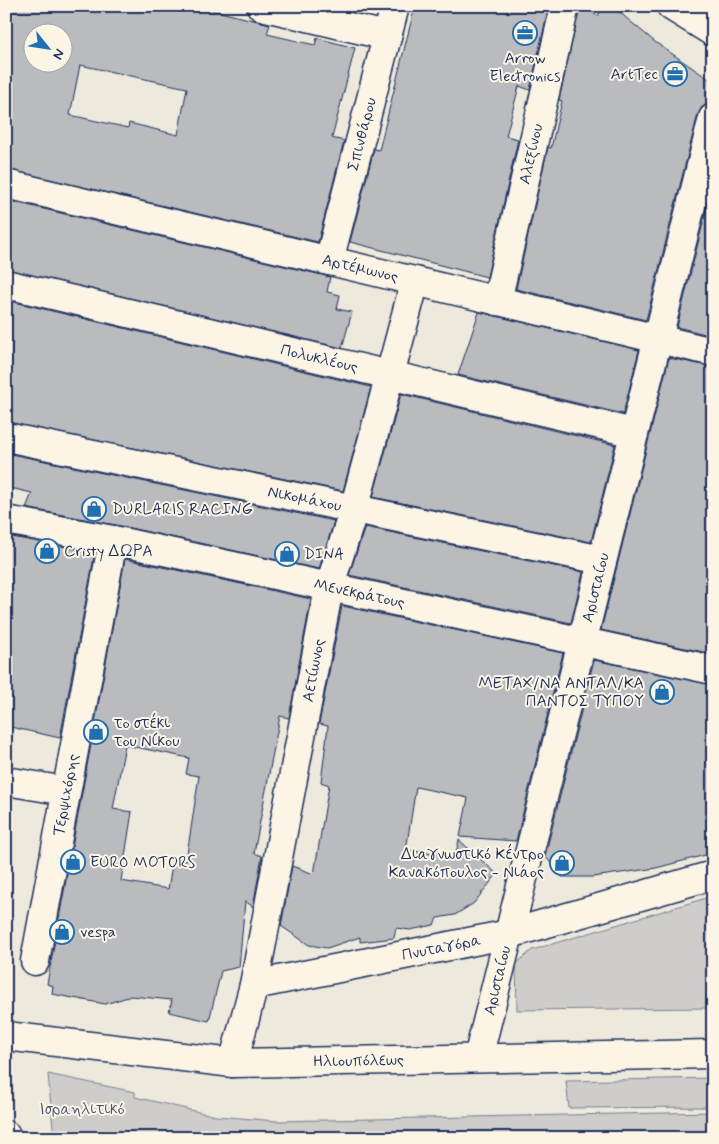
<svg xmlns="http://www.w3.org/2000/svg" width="719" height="1144" font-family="Mynerve,sans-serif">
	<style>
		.green { fill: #cfcdca; stroke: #757e94 }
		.building { fill: #babbbe; stroke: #1b2f5e; fill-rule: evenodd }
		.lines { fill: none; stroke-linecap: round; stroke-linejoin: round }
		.minor-casing { stroke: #1b2f5e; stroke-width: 31 }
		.major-casing { stroke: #1b2f5e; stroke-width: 31 }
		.minor { stroke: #fcf5e5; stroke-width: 28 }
		.major { stroke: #fcf5e5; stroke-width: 28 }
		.labels { text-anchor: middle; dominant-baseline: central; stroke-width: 4; stroke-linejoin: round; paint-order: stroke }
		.poi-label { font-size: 16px; fill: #1b2f5e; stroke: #fcf5e5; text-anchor: start }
		.street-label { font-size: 16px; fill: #1b2f5e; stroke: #fcf5e5 }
		.park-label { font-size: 16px; fill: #485679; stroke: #fcf5e5 }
	</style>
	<rect width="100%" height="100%" fill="#eee9dd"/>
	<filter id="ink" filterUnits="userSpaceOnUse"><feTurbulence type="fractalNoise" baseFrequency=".02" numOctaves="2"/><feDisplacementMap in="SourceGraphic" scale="10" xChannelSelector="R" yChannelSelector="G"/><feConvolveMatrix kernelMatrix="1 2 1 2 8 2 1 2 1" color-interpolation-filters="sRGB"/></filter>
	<g filter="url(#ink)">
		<!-- green -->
		<path class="green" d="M713 896V1008L517 1010 516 964 532 950Z
			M48 1074 135 1092V1097L216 1116 277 1121 713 1112V1138H54Z
			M713 1078V1107L569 1108 566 1081Z"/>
		<!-- building -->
		<path class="building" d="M6 6H195L270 24 267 34 315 45 317 38 355 48 332 138 344 141 318 242 6 169ZM32 32H62V62H32ZM80 65 187 88 178 135 129 123 128 128 70 115Z
			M415 6H549L530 90 519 86 506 136 518 139 487 277 350 242 374 149 379 150Z
			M580 6 598 16 603 6H612L655 42 713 82V103L702 107 698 114 646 320 516 289 548 147 551 148 562 101 559 100Z
			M713 183V336L677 327Z
			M6 200 330 277 327 292 340 295 337 309 352 312 342 348 6 269Z
			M6 300 371 387 343 491 6 422Z
			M479 312 639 350 623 414 458 375Z
			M669 358 713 367V654L601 630Z
			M401 394 615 445 591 542 373 497Z
			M6 453 334 521 319 569 116 525 26 508 32 493 6 487Z
			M365 527 583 572 571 623 349 575Z
			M6 536 95 552 60 738 6 726Z
			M125 559 311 599 289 718 280 716 254 853 262 856 253 907 245 901 239 967 221 971 209 1021 169 1012 172 1000 131 996 105 1004 52 994 53 986 47 984ZM125 745 189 758 186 774 199 776 186 861 173 859 168 889 121 881 132 812 113 809Z
			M342 606 563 653 516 841 460 837 468 798 416 787 406 850 455 857 459 840 497 874 474 903 455 915 437 918 434 925 410 930 396 928 394 938 360 942V937L327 948 309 945 281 926 292 866 314 874 329 785 321 782 328 726 319 724Z
			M594 660 713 685V853L656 868 593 877H562L545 856Z"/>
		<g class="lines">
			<defs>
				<g id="minor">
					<path d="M261 6 387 36"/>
					<path id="s1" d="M6 184 713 352"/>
					<path id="s2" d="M329 261 395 6"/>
					<path id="s3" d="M6 284 634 433"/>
					<path id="s4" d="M497 301 565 6"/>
					<path id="s5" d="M6 437 602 560"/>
					<path id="s6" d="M6 520 113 540 713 670"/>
					<path d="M6 781 66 791"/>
					<path id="s7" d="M35 961 113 540"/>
					<path id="s8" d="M254 985 509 934 713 875"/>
					<path id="s9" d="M478 1058 713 118"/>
					<path id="s10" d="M233 1063 254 985 329 588 354 509 415 281"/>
				</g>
				<g id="major">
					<path d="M671 6 713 32"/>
					<path id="s11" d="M6 1036 233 1063 713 1054"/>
					<path d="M6 1135 7 1138"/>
				</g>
			</defs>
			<!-- minor casing -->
			<use href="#minor" class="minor-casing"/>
			<!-- major casing -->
			<use href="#major" class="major-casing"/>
			<!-- minor -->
			<use href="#minor" class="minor"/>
			<!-- major -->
			<use href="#major" class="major"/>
		</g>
	</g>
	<!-- icons -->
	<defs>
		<symbol id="office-ring" viewBox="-11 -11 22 22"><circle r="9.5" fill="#fcf5e5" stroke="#1f6fb2" stroke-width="1.5"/><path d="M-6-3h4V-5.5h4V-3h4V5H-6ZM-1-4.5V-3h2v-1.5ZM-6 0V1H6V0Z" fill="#1f6fb2"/></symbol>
		<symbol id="shop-ring" viewBox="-11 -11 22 22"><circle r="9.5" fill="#fcf5e5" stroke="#1f6fb2" stroke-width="1.5"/><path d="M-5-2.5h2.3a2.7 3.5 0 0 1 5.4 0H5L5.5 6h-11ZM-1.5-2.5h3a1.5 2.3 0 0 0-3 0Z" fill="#1f6fb2"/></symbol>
	</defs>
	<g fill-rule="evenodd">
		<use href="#office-ring" x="511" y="19" width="28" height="28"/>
		<use href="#office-ring" x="661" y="60" width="28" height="28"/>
		<use href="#shop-ring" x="80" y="495" width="28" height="28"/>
		<use href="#shop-ring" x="33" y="537" width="28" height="28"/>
		<use href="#shop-ring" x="273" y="540" width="28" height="28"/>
		<use href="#shop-ring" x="648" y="678" width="28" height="28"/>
		<use href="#shop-ring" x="82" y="718" width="28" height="28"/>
		<use href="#shop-ring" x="59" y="848" width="28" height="28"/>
		<use href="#shop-ring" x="548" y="849" width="28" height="28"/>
		<use href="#shop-ring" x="48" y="918" width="28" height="28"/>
	</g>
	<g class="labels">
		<!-- poi labels -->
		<g class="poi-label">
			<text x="525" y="58" text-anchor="middle">Arrow<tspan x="525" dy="18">Electronics</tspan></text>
			<text x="658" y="74" text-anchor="end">ArtTec</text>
			<text x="112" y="509">DURLARIS RACING</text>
			<text x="64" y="551">Cristy ΔΩΡΑ</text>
			<text x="304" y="554">DINA</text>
			<text x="644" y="683" text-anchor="end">ΜΕΤΑΧ/ΝΑ ΑΝΤΑΛ/ΚΑ<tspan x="644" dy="18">ΠΑΝΤΟΣ ΤΥΠΟΥ</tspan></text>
			<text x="114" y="723">το στέκι<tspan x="114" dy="18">του Νίκου</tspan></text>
			<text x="544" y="854" text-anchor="end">Διαγνωστικό Κέντρο<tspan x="544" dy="18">Κανακόπουλος - Νιάος</tspan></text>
			<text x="90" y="862">EURO MOTORS</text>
			<text x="80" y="932">vespa</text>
		</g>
		<!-- street labels -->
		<g class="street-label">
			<text stroke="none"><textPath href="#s2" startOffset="131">Σπινθάρου</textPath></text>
			<text stroke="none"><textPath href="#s4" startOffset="151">Αλεξίνου</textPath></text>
			<text stroke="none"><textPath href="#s1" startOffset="364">Αρτέμωνος</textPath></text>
			<text stroke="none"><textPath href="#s3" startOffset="322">Πολυκλέους</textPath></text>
			<text stroke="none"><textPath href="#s5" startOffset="305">Νικομάχου</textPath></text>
			<text stroke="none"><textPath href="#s9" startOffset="485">Αρισταίου</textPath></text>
			<text stroke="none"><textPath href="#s6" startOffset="361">Μενεκράτους</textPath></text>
			<text stroke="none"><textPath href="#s10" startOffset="401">Αετίωνος</textPath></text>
			<text stroke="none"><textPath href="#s7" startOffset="169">Τερψιχόρης</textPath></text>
			<text stroke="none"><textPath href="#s8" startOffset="191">Πνυταγόρα</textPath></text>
			<text stroke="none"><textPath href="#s9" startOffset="80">Αρισταίου</textPath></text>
			<text stroke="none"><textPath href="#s11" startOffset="354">Ηλιουπόλεως</textPath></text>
		</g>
		<!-- park labels -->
		<g class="park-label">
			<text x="82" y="1109">Ισραηλιτικό</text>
		</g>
	</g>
	<!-- margin -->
	<rect width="719" height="1144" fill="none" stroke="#fcf5e5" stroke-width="25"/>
	<rect x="12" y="12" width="694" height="1119" fill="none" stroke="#1b2f5e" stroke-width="2" filter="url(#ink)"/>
	<!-- north arrow -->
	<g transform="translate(48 48) rotate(120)"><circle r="24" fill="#fcf5e5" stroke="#a2a6af"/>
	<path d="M0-4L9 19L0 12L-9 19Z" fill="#1f6fb2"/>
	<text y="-8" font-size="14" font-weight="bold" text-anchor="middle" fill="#1b2f5e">N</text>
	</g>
</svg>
